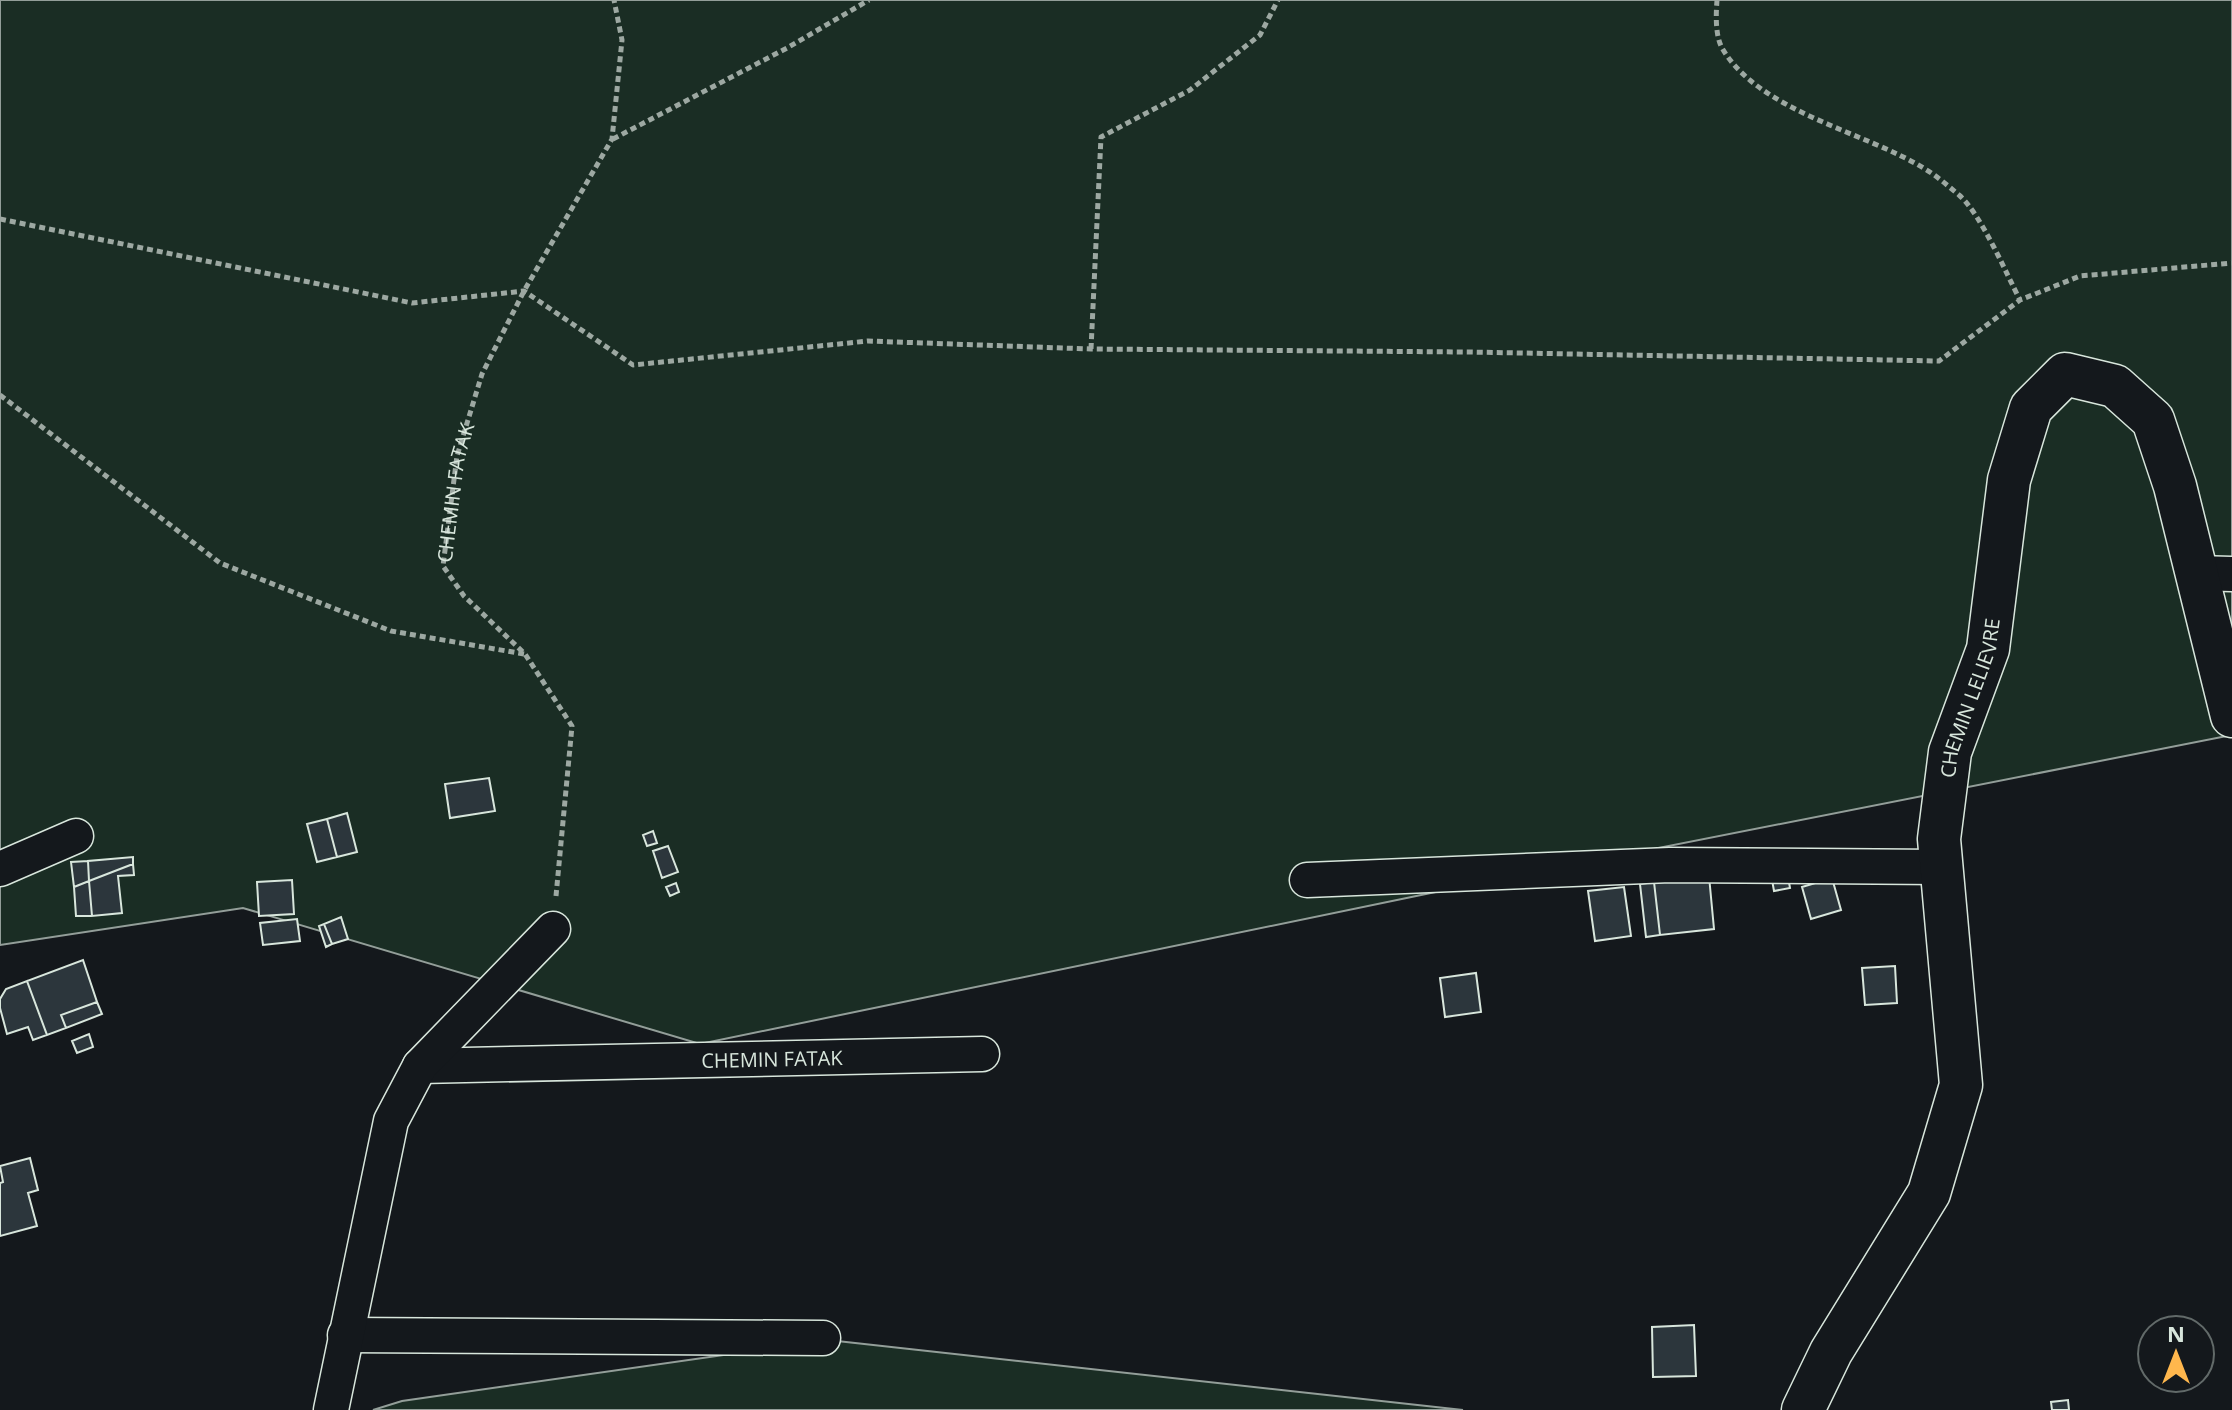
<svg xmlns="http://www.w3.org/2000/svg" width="2232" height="1410" font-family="'Open Sans',sans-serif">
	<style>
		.green { fill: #1a2d24; stroke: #939e99; stroke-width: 2 }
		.building { fill: #2c363c; stroke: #d8e6dc; stroke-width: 2 }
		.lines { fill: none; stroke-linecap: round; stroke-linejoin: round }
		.minor-casing { stroke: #d8e6dc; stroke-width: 37 }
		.tertiary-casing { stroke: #d8e6dc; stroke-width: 45 }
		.path { stroke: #9da8a2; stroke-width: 5; stroke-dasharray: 6 4; stroke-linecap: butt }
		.minor { stroke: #14181c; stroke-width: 34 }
		.tertiary { stroke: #14181c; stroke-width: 42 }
		.labels { text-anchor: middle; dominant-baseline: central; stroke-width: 6; stroke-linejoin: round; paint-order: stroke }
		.street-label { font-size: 20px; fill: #d8e6dc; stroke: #14181c }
	</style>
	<rect width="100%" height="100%" fill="#14181c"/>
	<!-- green -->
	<path class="green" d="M0 0H2232V735L1455 888 700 1044 243 908 0 945Z
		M828 1340 1463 1410H373L402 1401Z"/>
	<!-- building -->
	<path class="building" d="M489 778 495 811 450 818 445 784Z
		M347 813 357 852 337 857 327 819Z
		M327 819 337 857 317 862 307 824Z
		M653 831 657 843 647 846 643 835Z
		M668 846 678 872 662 878 653 851Z
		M133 857V864L89 881 88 861Z
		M88 861 89 881 74 887 71 862Z
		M133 864 134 875 118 876 122 913 92 916 89 881Z
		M1787 871 1790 888 1774 891 1771 874Z
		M1709 876 1714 929 1660 935 1654 882Z
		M1832 878 1841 910 1811 919 1802 887Z
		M292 880 294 914 259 916 257 882Z
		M89 881 92 916H76L74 887Z
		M1654 882 1660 935 1646 937 1640 884Z
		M676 883 679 892 670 896 666 887Z
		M1624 887 1631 936 1595 941 1588 891Z
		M341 917 348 939 332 944 324 924Z
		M297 919 300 941 263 945 260 923Z
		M324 924 332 944 326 947 319 926Z
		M83 960 97 1002 61 1015 66 1028 47 1035 27 981Z
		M1895 966 1897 1003 1865 1005 1862 968Z
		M1476 973 1481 1012 1445 1017 1440 978Z
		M27 981 47 1035 33 1040 28 1027 7 1034 0 1008V999L6 989Z
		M97 1002 102 1014 66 1028 61 1015Z
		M89 1034 93 1047 77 1053 72 1041Z
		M30 1158 38 1190 28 1193 37 1226 0 1236V1183L3 1182 0 1166Z
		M1694 1325 1696 1376 1653 1377 1652 1327Z
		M2068 1400 2069 1410H2052L2051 1402Z"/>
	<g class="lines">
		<defs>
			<g id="minor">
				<path d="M2196 573 2232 574"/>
				<path d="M0 869 76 836"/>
				<path d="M1307 880 1670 865 1941 867"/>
				<path id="s2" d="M420 1066 982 1054"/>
				<path d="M345 1335 823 1338"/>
				<path d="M331 1410 391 1121 420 1066 553 929"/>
			</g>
			<g id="tertiary">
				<path id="s3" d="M1803 1410 1831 1352 1929 1193 1961 1085 1939 839 1950 752 1988 649 2009 480 2031 408 2065 374 2115 386 2153 420 2175 486 2232 716"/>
			</g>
		</defs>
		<!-- minor casing -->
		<use href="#minor" class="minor-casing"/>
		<!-- tertiary casing -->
		<use href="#tertiary" class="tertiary-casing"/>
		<!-- path -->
		<g class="path">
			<path d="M1717 0C1716 14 1715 35 1722 48 1759 112 1866 132 1925 169 1937 176 1948 186 1959 195 1981 214 2006 273 2020 300"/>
			<path d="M613 139 787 48 869 0"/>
			<path d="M0 219 412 303 524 291 633 365 868 341 1091 349 1468 352 1939 361 2020 300 2080 276 2232 263"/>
			<path d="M1091 349 1101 137 1190 90 1260 35 1278 0"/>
			<path d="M0 395 220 563 391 631 524 654"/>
			<path id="s1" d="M556 896 572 726 525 654 464 596 443 566 457 456 482 374 524 291 612 139 622 40 614 0"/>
		</g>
		<!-- minor -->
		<use href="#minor" class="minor"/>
		<!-- tertiary -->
		<use href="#tertiary" class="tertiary"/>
	</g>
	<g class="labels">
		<!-- street labels -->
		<g class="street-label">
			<text stroke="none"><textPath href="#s1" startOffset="452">CHEMIN FATAK</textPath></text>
			<text stroke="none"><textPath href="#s3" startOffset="756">CHEMIN LELIEVRE</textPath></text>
			<text stroke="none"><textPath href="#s2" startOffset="352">CHEMIN FATAK</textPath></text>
		</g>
	</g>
	<!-- north arrow -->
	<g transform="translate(2176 1354)"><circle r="38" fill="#14181c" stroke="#626a69" stroke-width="2"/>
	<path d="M0-6L14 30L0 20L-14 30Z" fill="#ffb74d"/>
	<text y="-12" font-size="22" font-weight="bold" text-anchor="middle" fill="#d8e6dc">N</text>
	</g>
</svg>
